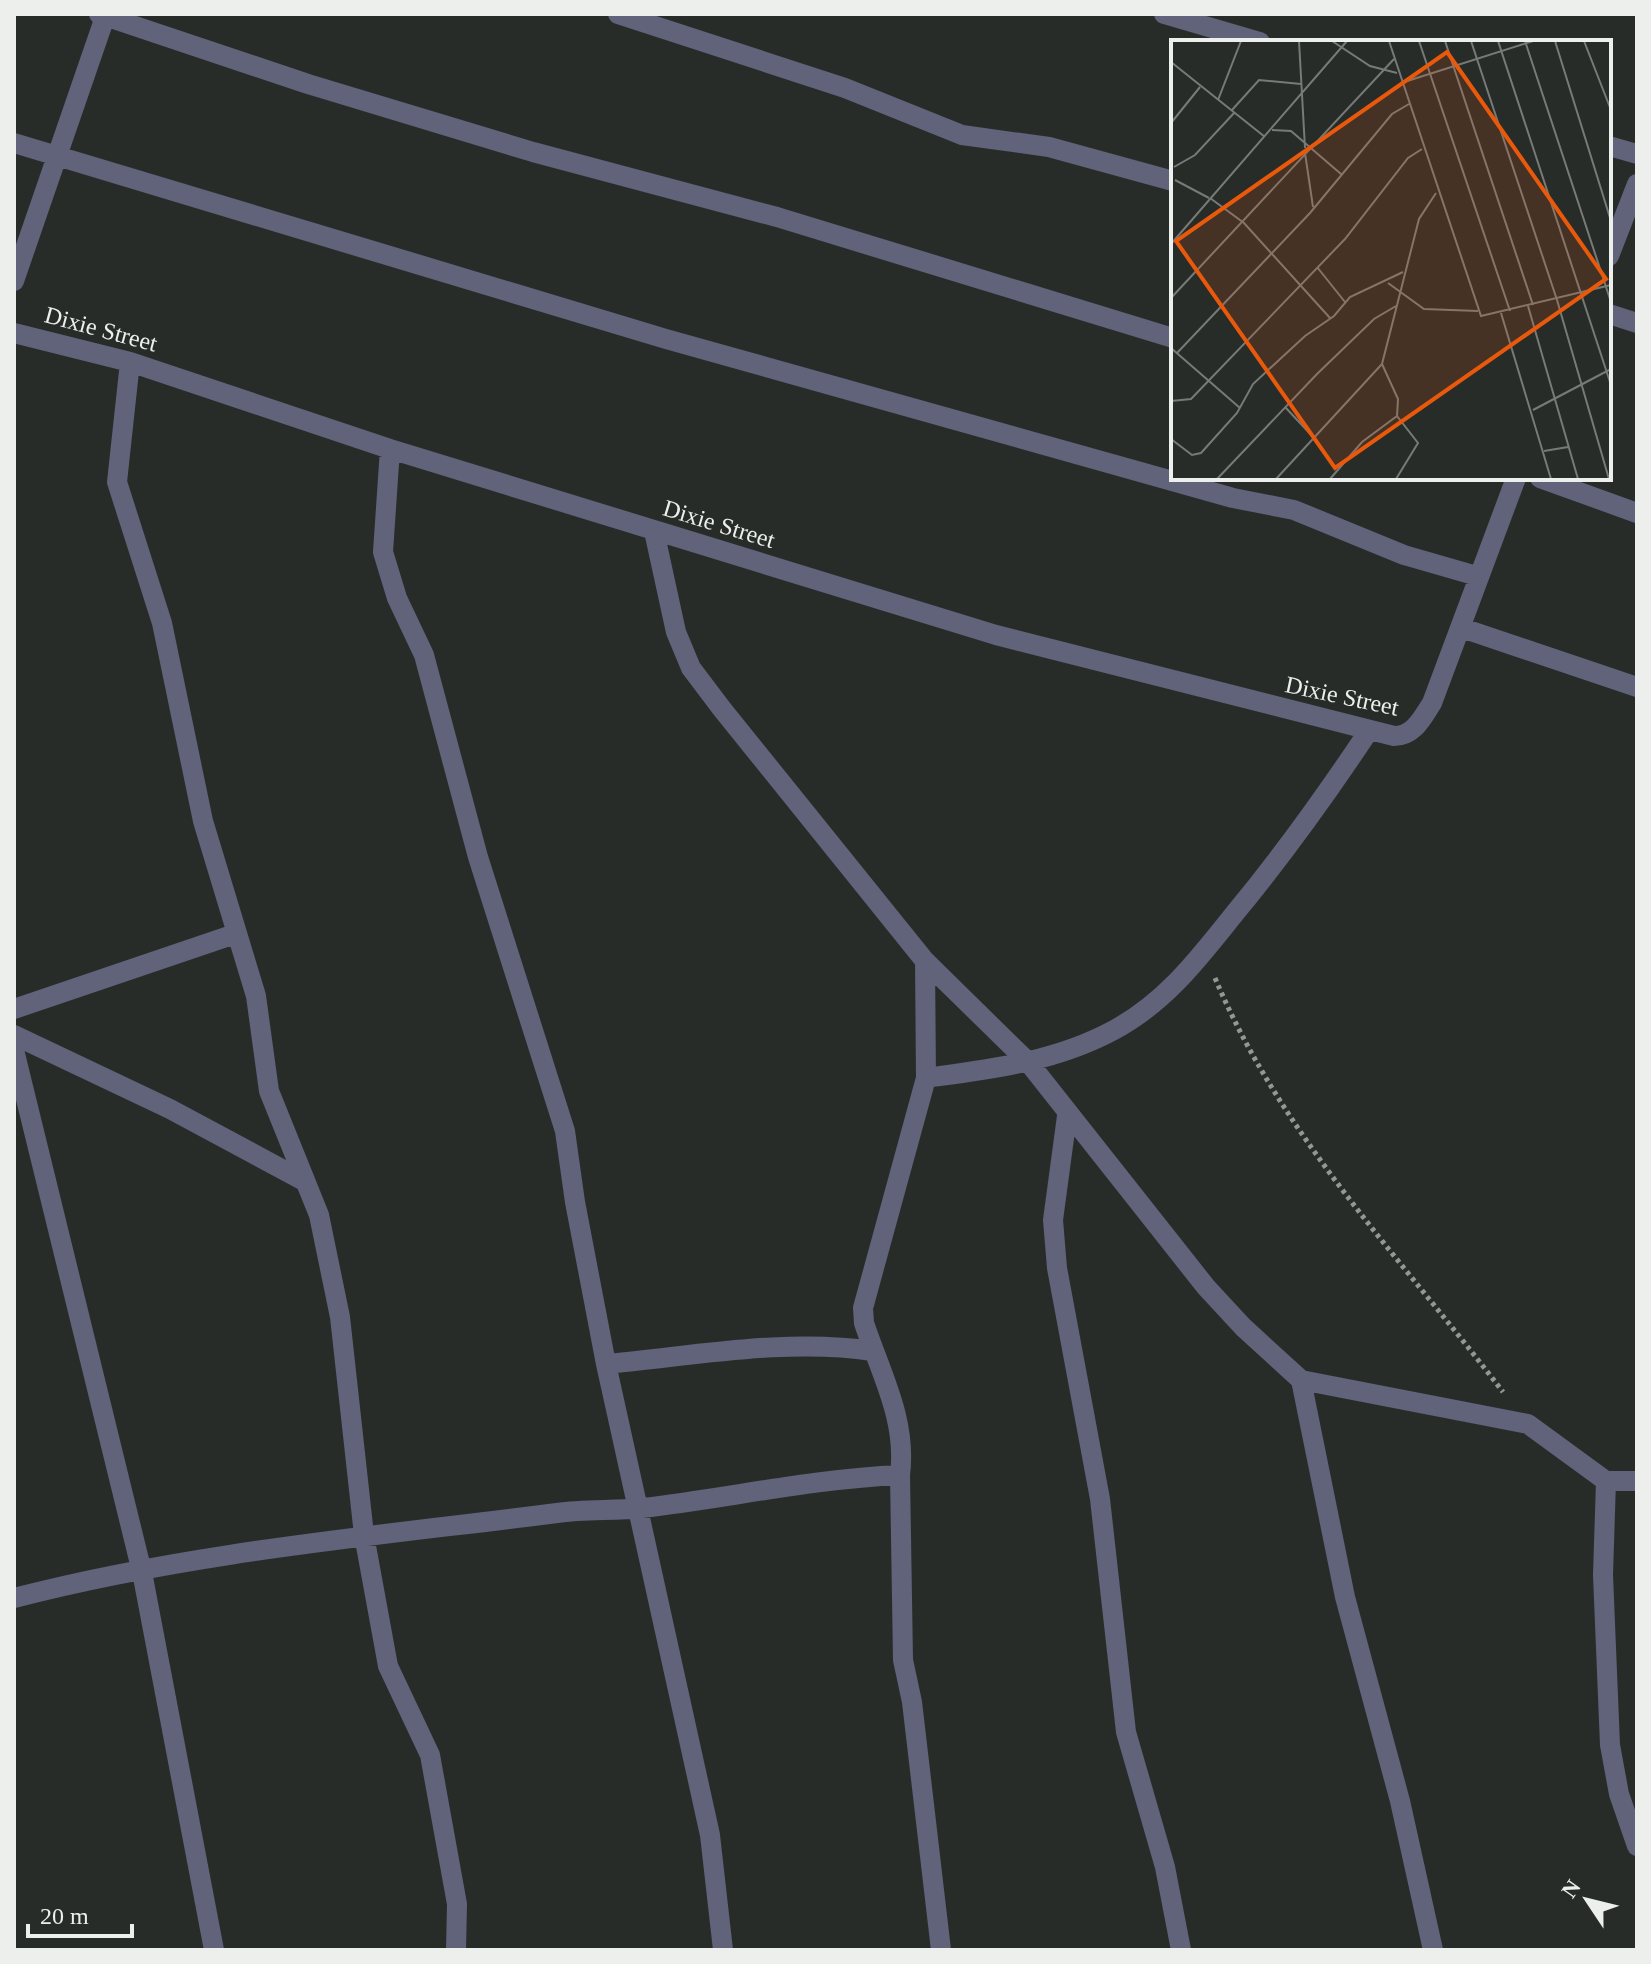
<svg xmlns="http://www.w3.org/2000/svg" width="1651" height="1964" font-family="Georgia,serif">
	<style>
		.lines { fill: none; stroke-linecap: round; stroke-linejoin: round }
		.path { stroke: #949795; stroke-width: 5; stroke-dasharray: 4 4; stroke-linecap: butt }
		.minor { stroke: #60637a; stroke-width: 20 }
		.labels { text-anchor: middle; dominant-baseline: central; stroke-width: 7; stroke-linejoin: round; paint-order: stroke }
		.street-label { font-size: 24px; fill: #edefed; stroke: #282c29 }
		.inset-road { fill: none; stroke: #777a77; stroke-width: 2 }
		.view { fill: #e8590c; fill-opacity: 0.15; stroke: #e8590c; stroke-width: 4 }
		.inset-edge { fill: none; stroke: #edefed; stroke-width: 4 }
	</style>
	<rect width="100%" height="100%" fill="#282c29"/>
	<g class="lines">
		<!-- path -->
		<path class="path" d="M1215 978C1282 1137 1400 1257 1503 1392"/>
		<!-- minor -->
		<path class="minor" d="M99 14 308 84 533 152 777 217 1173 338
			M618 14 845 88 962 135 1049 147 1173 181
			M1164 14 1260 42
			M14 143 666 339 1233 498 1294 510 1404 555 1477 576
			M1609 146 1637 154
			M1609 256 1637 184
			M14 281 106 14
			M1609 314 1637 323
			M14 333 130 362 390 449 996 635 1394 736C1414 736 1422 718 1432 703L1516 478
			M130 362 117 482 162 623 203 821 256 996 269 1091 319 1215 340 1317 364 1535 388 1666 430 1755 457 1904 456 1950
			M390 449 383 552 397 598 424 655 478 857 565 1131 575 1202 606 1364 710 1835 723 1950
			M1540 478 1637 513
			M654 531 676 632 691 668 722 709 925 961 1029 1063 1206 1287 1243 1327 1301 1380 1345 1597 1400 1801 1433 1950
			M1462 628 1637 687
			M925 961 926 1078 863 1308 864 1323C881 1374 907 1420 900 1475L903 1660 912 1702 941 1950
			M14 1009 235 934
			M14 1035 170 1109 304 1181
			M14 1050 142 1572 214 1950
			M926 1078C991 1069 1055 1062 1114 1030 1166 1002 1199 958 1235 913 1283 855 1326 795 1368 732
			M1067 1116 1053 1220 1057 1268 1100 1499 1126 1732 1165 1867 1181 1950
			M606 1364C694 1356 786 1338 873 1351
			M1301 1380 1528 1424 1606 1481H1637
			M1606 1481 1603 1575 1610 1745 1619 1794 1637 1846
			M14 1598C191 1552 377 1536 557 1513 585 1509 614 1511 642 1508 728 1498 812 1479 900 1475"/>
	</g>
	<g class="labels">
		<!-- street labels -->
		<g class="street-label">
			<text transform="translate(101 329) rotate(15)">Dixie Street</text>
			<text transform="translate(719 524) rotate(17)">Dixie Street</text>
			<text transform="translate(1342 696) rotate(12)">Dixie Street</text>
		</g>
	</g>
	<!-- overview -->
	<g transform="translate(1171 40)">
		<rect width="440" height="440" fill="#282c29"/>
		<path class="inset-road" d="M128 1 134 108M161 1 199 26 226 33M218 1 310 276 440 245M248 1 339 271M274 1 362 265M300 1 386 260 438 439M327 1 440 345M354 1 440 262M384 1 440 181M413 1 440 70M0 22 94 97M230 43 362 1M47 60 70 1M61 70 88 40 130 44M0 83 29 47M101 90 120 91 170 134M134 113 142 167M3 127 24 115 64 72M4 140 38 158M39 158 73 183 159 278M0 204 176 1M146 227 174 262M217 243 253 269 307 271M0 258 223 19M357 266 407 439M330 273 380 439M0 308 69 368M6 313 139 173 221 74 238 64M211 324 227 359 226 376 247 403 225 439M0 361 20 359 174 199 237 118 251 109M115 368 144 399M362 370 440 329M0 399 21 415 30 413 66 373 82 344 134 296 163 276 179 257 232 232M373 411 397 407M46 439 146 334 203 279 225 266M105 439 211 324 248 179 265 153M159 439 191 402 226 376"/>
		<path class="view" d="M276 12 435 239 164 428 5 201Z"/>
		<rect width="440" height="440" class="inset-edge"/>
	</g>
	<!-- border -->
	<rect width="1651" height="1964" fill="none" stroke="#edefed" stroke-width="32"/>
	<!-- north arrow -->
	<g transform="translate(1587 1900) rotate(305)" stroke="#282c29" stroke-width="6" paint-order="stroke">
	<path d="M0-6L14 30L0 20L-14 30Z" fill="#edefed"/>
	<text y="-12" font-size="22" font-weight="bold" text-anchor="middle" fill="#edefed">N</text>
	</g>
	<!-- scale -->
	<path d="M28 1924v12h104v-12" fill="none" stroke="#edefed" stroke-width="4"/>
	<text x="40" y="1924" font-size="24" fill="#edefed" stroke="#282c29" stroke-width="6" paint-order="stroke">20 m</text>
</svg>
